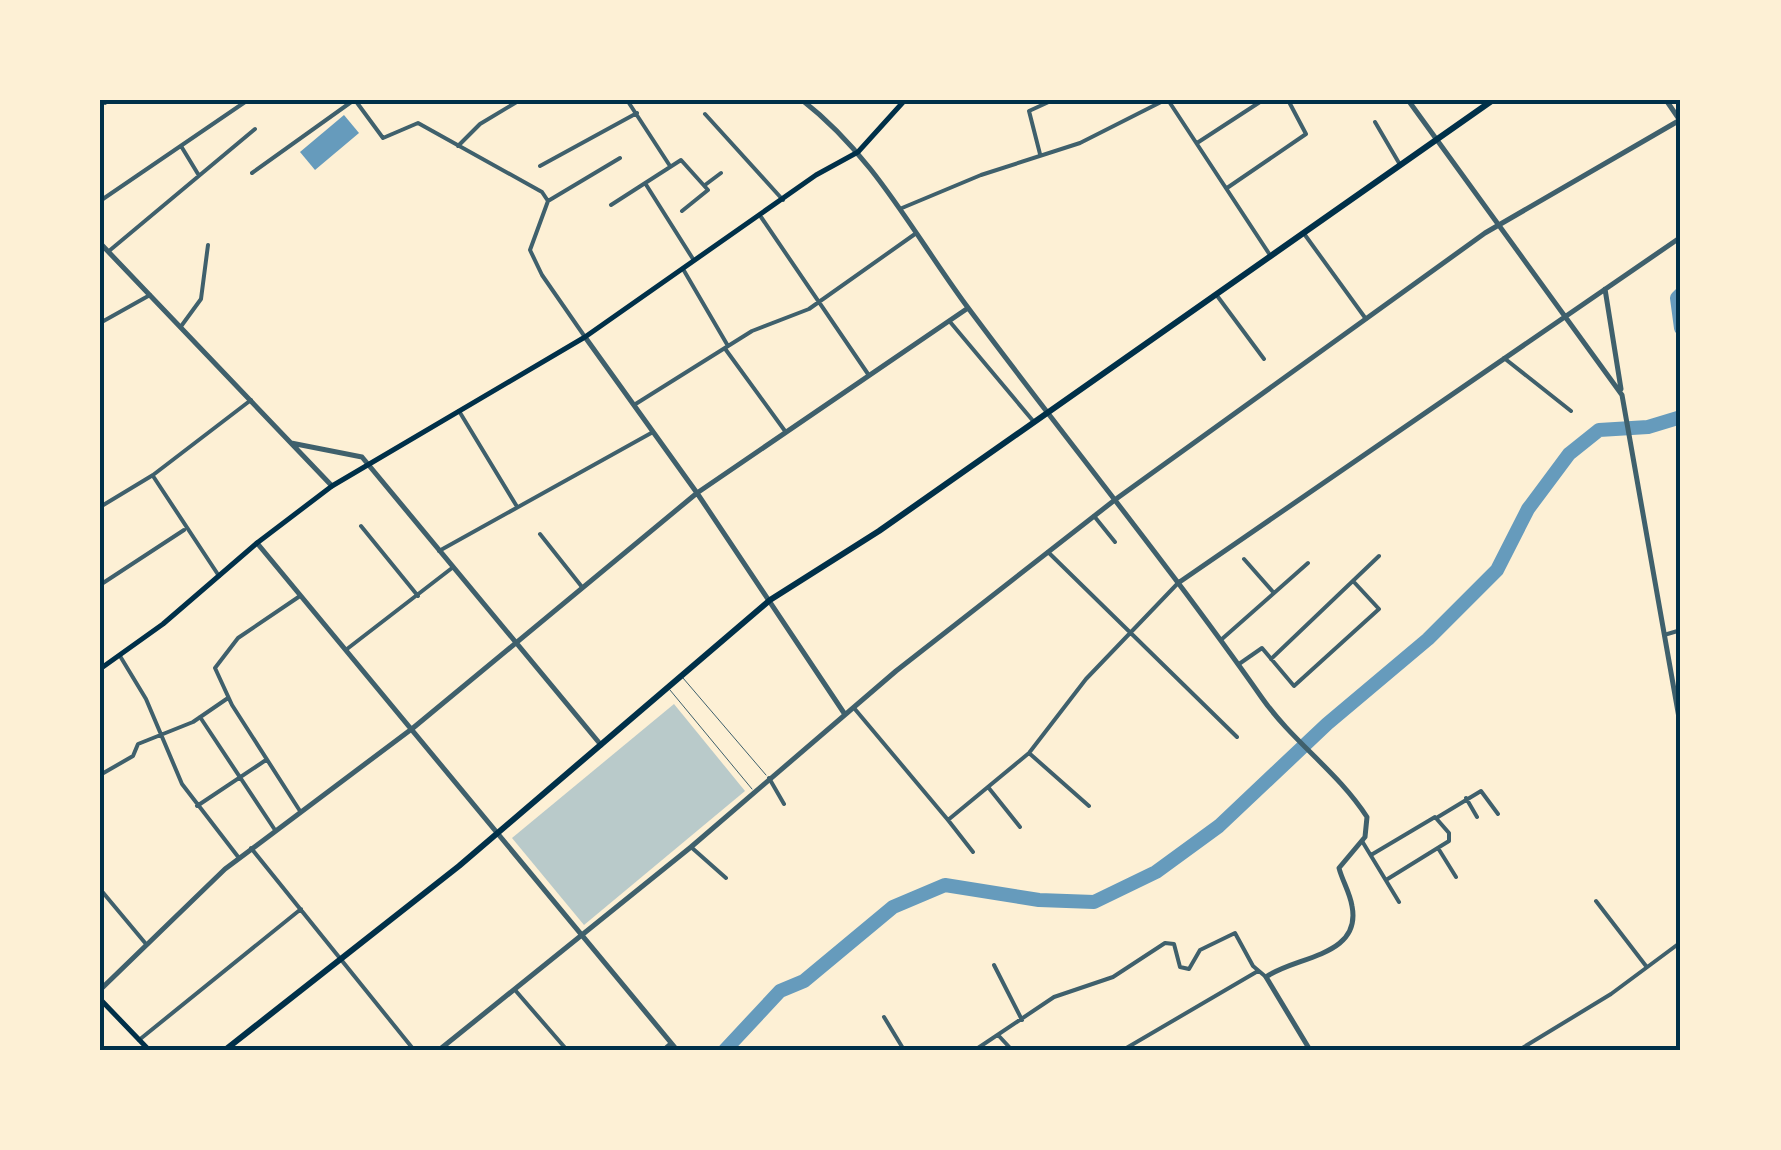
<svg xmlns="http://www.w3.org/2000/svg" width="1781" height="1150" font-family="Merriweather,serif">
	<style>
		.green { fill: #b9caca }
		.water { fill: #669bbc }
		.lines { fill: none; stroke-linecap: round; stroke-linejoin: round }
		.river { stroke: #669bbc; stroke-width: 14 }
		.service { stroke: #3f606c; stroke-width: 1 }
		.minor { stroke: #3f606c; stroke-width: 4 }
		.tertiary { stroke: #3f606c; stroke-width: 5 }
		.secondary { stroke: #003049; stroke-width: 5 }
		.primary { stroke: #003049; stroke-width: 6 }
		.neatline { fill: none; stroke: #003049; stroke-width: 4 }
	</style>
	<rect width="100%" height="100%" fill="#fdf0d5"/>
	<!-- green -->
	<path class="green" d="M674 704 745 791 584 925 512 838Z"/>
	<!-- water -->
	<path class="water" d="M344 115 359 133 315 170 300 152Z"/>
	<g class="lines">
		<!-- river -->
		<path class="river" d="M1681 294 1677 298 1681 328
			M725 1050 780 991 804 981 893 907 945 885 1039 900 1094 902 1156 872 1219 826 1327 724 1428 639 1497 570 1528 509 1569 454 1599 430 1648 427 1681 417"/>
		<!-- service -->
		<path class="service" d="M683 678 766 775
			M670 690 752 789"/>
		<!-- minor -->
		<path class="minor" d="M104 100 105 103
			M355 100 383 138 418 123 542 192 548 201
			M627 100 670 166
			M1168 100 1270 255
			M705 114 783 200
			M1375 122 1399 163
			M1197 143 1263 100
			M181 146 198 174
			M458 146 480 124 520 100
			M1040 154 1029 111 1053 100
			M540 166 637 113
			M252 173 354 100
			M645 183 693 259
			M705 185 721 173
			M1227 188 1306 134 1288 100
			M100 201 248 100
			M611 205 681 160 708 190 682 211
			M902 208 981 175 1080 143 1165 100
			M761 217 868 374
			M1305 235 1366 319
			M109 251 255 129
			M683 269 728 346
			M1218 297 1264 359
			M100 323 150 295
			M951 323 1034 422
			M182 325 201 299 208 245
			M585 337 542 275 530 250 548 201 620 158
			M726 350 785 431
			M1504 358 1571 411
			M634 405 752 331 809 309 915 234
			M459 411 516 505
			M153 476 219 576
			M100 507 153 475 251 400
			M1094 516 1115 542
			M361 526 418 596
			M540 534 582 587
			M439 551 653 432
			M1048 552 1237 737
			M1244 559 1274 593
			M100 585 184 530
			M1664 635 1681 630
			M1222 639 1308 563
			M347 649 452 568
			M120 656 146 699 182 784 239 858
			M1271 659 1379 556
			M1239 664 1262 648 1294 686 1379 609 1353 581
			M854 708 948 820 1029 753 1086 679 1180 581
			M200 717 275 830
			M1029 753 1089 806
			M100 775 133 756 138 744 193 722 228 698
			M769 778 784 804
			M988 787 1020 827
			M1466 798 1477 817
			M197 806 266 760
			M300 811 232 705 215 668 238 638 300 596
			M1438 817 1481 791 1498 814
			M948 820 973 852
			M1362 841 1399 902
			M691 847 726 878
			M251 848 414 1050
			M1438 848 1456 877
			M1371 855 1435 817 1449 833V841L1386 880
			M100 889 146 944
			M1596 901 1646 966
			M994 965 1022 1020
			M515 990 567 1050
			M884 1017 904 1050
			M998 1035 1012 1050
			M139 1040 301 909
			M663 1050 671 1043
			M975 1050 1054 997 1113 977 1165 943 1174 944 1180 967 1189 969 1200 950 1235 933 1253 966 1266 977
			M1123 1050 1258 971
			M1519 1050 1611 994 1681 942"/>
		<!-- tertiary -->
		<path class="tertiary" d="M802 100C874 156 913 233 966 305 1064 437 1168 564 1262 698 1293 742 1338 772 1367 817L1365 837 1339 868C1342 880 1350 893 1352 906 1362 957 1295 956 1266 977L1310 1050
			M1408 100 1622 395 1681 729
			M1666 100 1679 119
			M100 243 332 486
			M1605 289 1621 389
			M585 337 697 493 844 713
			M291 443 362 457 601 745
			M257 543 677 1050
			M1181 581 1681 237
			M100 990 225 869 413 728 697 493 968 308
			M439 1050 691 847 896 671 1116 499 1485 233 1680 120"/>
		<!-- secondary -->
		<path class="secondary" d="M100 669 163 624 257 543 332 486 585 337 816 175 858 152 905 100
			M100 999 149 1050"/>
		<!-- primary -->
		<path class="primary" d="M225 1050 459 866 770 600 879 531 1493 100"/>
	</g>
	<!-- border -->
	<rect width="1781" height="1150" fill="none" stroke="#fdf0d5" stroke-width="205"/>
	<rect x="102" y="102" width="1576" height="946" class="neatline"/>
</svg>
